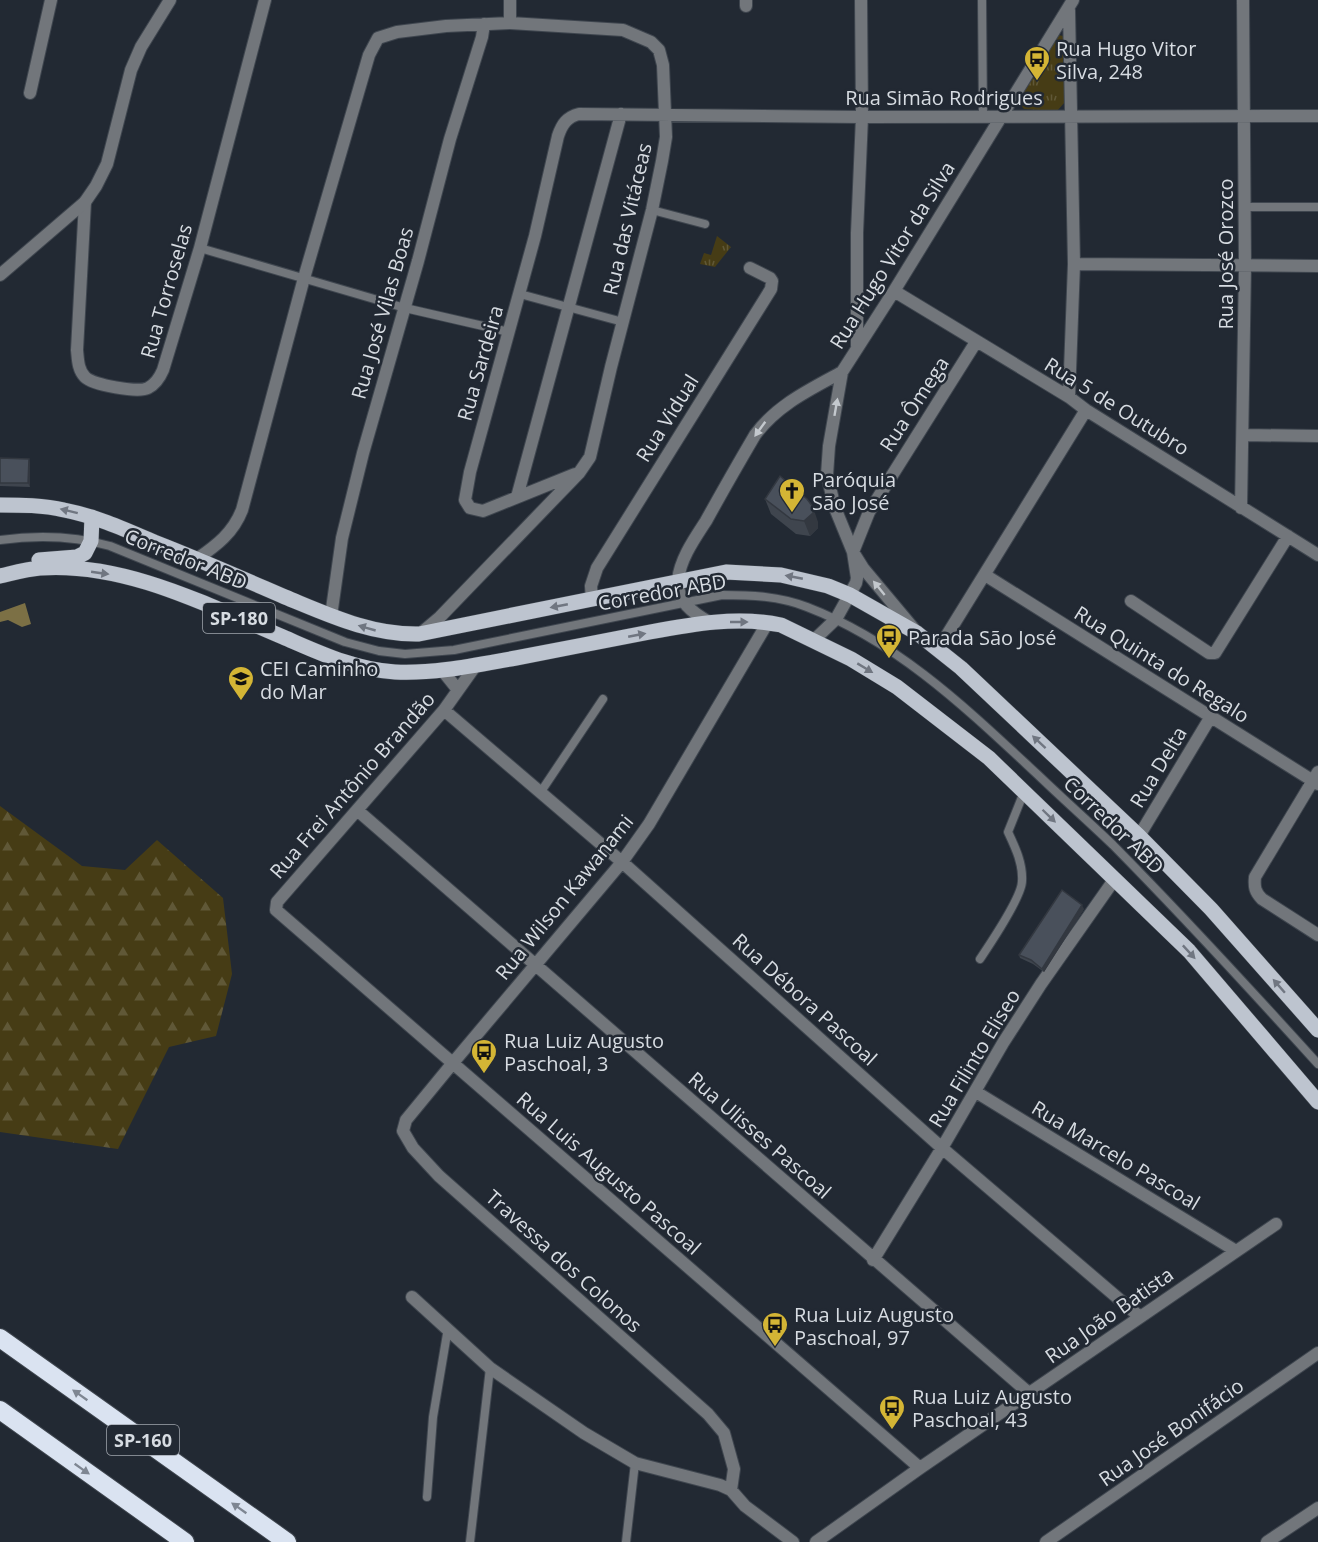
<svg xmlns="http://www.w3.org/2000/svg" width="1318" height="1542" font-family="'Open Sans',sans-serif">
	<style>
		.grass { fill: url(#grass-tufts) }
		.forest { fill: url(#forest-firs) }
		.water { fill: #7c7045 }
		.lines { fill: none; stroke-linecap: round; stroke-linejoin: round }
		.service-casing { stroke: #3f464f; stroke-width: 10 }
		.minor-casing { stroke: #3f464f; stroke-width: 14 }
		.tertiary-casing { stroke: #3f464f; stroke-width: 14 }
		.primary-casing { stroke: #3f464f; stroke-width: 16 }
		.motorway-casing { stroke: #3f464f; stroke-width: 20 }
		.service { stroke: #72767b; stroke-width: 8 }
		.minor { stroke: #72767b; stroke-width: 12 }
		.tertiary { stroke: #72767b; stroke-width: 12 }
		.primary { stroke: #bdc4cf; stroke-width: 15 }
		.motorway { stroke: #dae3f1; stroke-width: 18 }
		.wall { fill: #3f454e }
		.shaded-wall { fill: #333840 }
		.building { fill: #49505b; stroke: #333840; stroke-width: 1.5 }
		.oneway { fill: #c3c8cd }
		.oneway2 { fill: #707681 }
		.oneway3 { fill: #7e8692 }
		.labels { text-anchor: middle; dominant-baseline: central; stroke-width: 5; stroke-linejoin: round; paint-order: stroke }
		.shield { fill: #222933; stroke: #a1a6ae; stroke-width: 1.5 }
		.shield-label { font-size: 18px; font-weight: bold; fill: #d7dce2 }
		.poi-label { font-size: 20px; fill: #d7dce2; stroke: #222933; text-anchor: start }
		.street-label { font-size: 20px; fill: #d7dce2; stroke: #222933 }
	</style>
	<defs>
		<pattern id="grass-tufts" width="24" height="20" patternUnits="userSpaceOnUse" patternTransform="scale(1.5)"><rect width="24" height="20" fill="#463c15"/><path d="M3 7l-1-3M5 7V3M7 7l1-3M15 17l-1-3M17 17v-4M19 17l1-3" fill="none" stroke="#605837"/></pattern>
		<pattern id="forest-firs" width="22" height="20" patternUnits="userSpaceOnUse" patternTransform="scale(1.5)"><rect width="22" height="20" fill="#463c15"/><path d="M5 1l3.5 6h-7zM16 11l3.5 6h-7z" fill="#605837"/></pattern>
	</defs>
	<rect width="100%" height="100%" fill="#222933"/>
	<!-- grass -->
	<path class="grass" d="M1057 35 1064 36 1065 102 1057 111 1024 109 1016 100Z
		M717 236 731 247 715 267 700 264 704 253 711 255Z"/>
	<!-- forest -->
	<path class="forest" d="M0 806 82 866 125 870 157 840 223 898 232 974 216 1036 169 1047 118 1149 0 1132Z"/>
	<!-- water -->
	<path class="water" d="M25 603 31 624 22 627 8 620 0 622V612Z"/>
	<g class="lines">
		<defs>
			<path id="service" d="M982 0 983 116
				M1245 207H1318
				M652 210 705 224
				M200 248 405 308 509 332
				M520 294 623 322
				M0 540C36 535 75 536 110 546L345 642 379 651 405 654 454 650 722 595C751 595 779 596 807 607 898 642 966 708 1037 774 1062 798 1088 821 1113 845 1183 916 1251 990 1318 1064
				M540 793 603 699
				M980 959C990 944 1022 897 1022 881 1023 863 1015 847 1008 832L1024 792
				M427 1497 433 1417 448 1328
				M470 1542 490 1368
				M626 1542 635 1463"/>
			<path id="minor" d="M746 0V6
				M1069 10 1074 264 1069 397
				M510 23V0
				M30 93 51 0
				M85 202 77 350C78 360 78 370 85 377 93 385 138 393 148 388 156 384 160 377 163 370L200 248 265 0
				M1074 264 1318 266
				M894 291 1069 397 1086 410 1318 555
				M857 346V233L862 117 861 0
				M1244 435 1318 436
				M575 474 483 511 470 508 465 500 470 472 535 236 558 136C562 124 567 117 579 114L862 117 1318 116
				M517 497 621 114
				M1241 508 1245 266 1243 0
				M197 559C217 545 233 533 242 510L304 278 369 55 378 38 397 32 446 26 510 23 623 30 651 42 659 50 663 65 666 137 662 161 652 210 611 367 590 457 579 473 440 617 421 633
				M985 575 1318 784
				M592 600 591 586 597 568 771 289 772 281 770 278 750 268
				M1131 601 1209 653H1215L1288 536
				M331 616 342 538 363 453 418 261 450 139 482 37 484 24
				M709 622C693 613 676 601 678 580 680 559 695 538 706 521 722 492 738 464 755 435 777 405 809 390 842 372
				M914 629 863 568 853 552 835 508 827 475 829 446 842 372 894 291 1073 0
				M814 640 836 619 856 583 857 578 853 552 869 512 976 342
				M939 648 1086 410
				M476 665 444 710 277 902 276 910 920 1468
				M442 670 458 690
				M444 710 622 862 942 1148 1140 1317
				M1318 772 1255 877C1254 887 1255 892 1262 899L1318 935
				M357 810 1030 1394
				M1139 836 1210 718
				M976 1092 1236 1251
				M873 1260 942 1148 1003 1043 1041 984 1114 880
				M412 1297 490 1368 584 1433 635 1463 720 1485 731 1490 745 1506 793 1542
				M731 1490 734 1469 724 1433 708 1414 439 1176 413 1148 403 1131 406 1120 452 1064 622 862 649 824 768 622
				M816 1542 920 1468 1276 1224
				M1046 1542 1318 1353
				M1267 1542 1318 1508"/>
			<path id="tertiary" d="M0 275 85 202 96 186 107 164 131 70 141 47 170 0"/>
			<path id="primary" d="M0 505C21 505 43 505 64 510 95 516 124 529 154 542 198 559 241 578 285 597 329 615 371 635 419 634L726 572 781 575 828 586 850 595 917 633 961 668 1139 836 1211 909 1318 1030
				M39 560 77 557 85 553 91 541 92 517
				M0 576C13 573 27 569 40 568 125 562 207 605 283 637 318 652 355 670 395 672 435 674 476 665 516 658 561 649 605 641 650 632 693 624 737 616 781 625L851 659 897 687 989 758 1189 951 1318 1102"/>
			<path id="motorway" d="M0 1338 287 1542
				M0 1410 185 1542"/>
		</defs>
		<!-- service casing -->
		<use href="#service" class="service-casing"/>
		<!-- minor casing -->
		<use href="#minor" class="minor-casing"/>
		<!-- tertiary casing -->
		<use href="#tertiary" class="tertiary-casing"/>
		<!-- primary casing -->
		<use href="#primary" class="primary-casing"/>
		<!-- motorway casing -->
		<use href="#motorway" class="motorway-casing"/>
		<!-- service -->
		<use href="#service" class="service"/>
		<!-- minor -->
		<use href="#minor" class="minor"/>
		<!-- tertiary -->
		<use href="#tertiary" class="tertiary"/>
		<!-- primary -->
		<use href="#primary" class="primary"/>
		<!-- motorway -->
		<use href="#motorway" class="motorway"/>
	</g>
	<!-- wall -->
	<path class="wall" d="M0 458 30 463V487L0 486Z
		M765 499 818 522V528L810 536 796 534 771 514Z
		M1084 909 1044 972 1033 964 1020 958 1019 955Z"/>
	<!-- shaded-wall -->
	<path class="shaded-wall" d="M29 459 30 463V487L28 483Z
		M813 507 818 522V528L810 536 804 521Z
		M1082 905 1084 909 1044 972 1042 969Z"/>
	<!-- building -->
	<path class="building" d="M0 458 29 459 28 483H0Z
		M780 476 807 499 813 507V513L804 521 791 519 765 499Z
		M1062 890 1082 905 1042 969 1031 960 1019 955Z"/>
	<!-- one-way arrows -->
	<defs><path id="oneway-solid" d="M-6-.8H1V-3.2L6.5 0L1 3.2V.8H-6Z" transform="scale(1.5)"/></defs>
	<g class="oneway">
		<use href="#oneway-solid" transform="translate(836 407) rotate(-80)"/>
		<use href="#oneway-solid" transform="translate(760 429) rotate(126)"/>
		<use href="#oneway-solid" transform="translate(879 588) rotate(-129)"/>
	</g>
	<g class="oneway2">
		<use href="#oneway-solid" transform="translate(69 511) rotate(-166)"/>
		<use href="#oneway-solid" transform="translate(100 573) rotate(8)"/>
		<use href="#oneway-solid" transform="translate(794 577) rotate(-169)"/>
		<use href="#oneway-solid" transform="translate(559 606) rotate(169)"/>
		<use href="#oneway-solid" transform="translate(739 622)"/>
		<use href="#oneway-solid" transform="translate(367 628) rotate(-164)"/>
		<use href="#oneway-solid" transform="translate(637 635) rotate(-11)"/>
		<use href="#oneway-solid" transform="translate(865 668) rotate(31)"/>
		<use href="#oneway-solid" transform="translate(1039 742) rotate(-137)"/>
		<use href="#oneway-solid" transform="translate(1049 816) rotate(44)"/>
		<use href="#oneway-solid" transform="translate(1189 952) rotate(47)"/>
		<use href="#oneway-solid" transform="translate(1279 986) rotate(-131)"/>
	</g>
	<g class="oneway3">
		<use href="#oneway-solid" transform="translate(80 1395) rotate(-145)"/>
		<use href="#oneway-solid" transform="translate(82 1469) rotate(35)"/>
		<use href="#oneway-solid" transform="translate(239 1508) rotate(-145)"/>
	</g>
	<!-- icons -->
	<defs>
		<symbol id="bus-pin" viewBox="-11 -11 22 30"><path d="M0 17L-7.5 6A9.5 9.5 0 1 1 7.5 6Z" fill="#d4b535" stroke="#222933"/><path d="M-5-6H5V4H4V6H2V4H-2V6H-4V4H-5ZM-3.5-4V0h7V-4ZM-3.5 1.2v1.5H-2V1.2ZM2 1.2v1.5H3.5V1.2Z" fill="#111"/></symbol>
		<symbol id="church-pin" viewBox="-11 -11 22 30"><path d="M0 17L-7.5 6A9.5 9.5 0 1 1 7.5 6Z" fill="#d4b535" stroke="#222933"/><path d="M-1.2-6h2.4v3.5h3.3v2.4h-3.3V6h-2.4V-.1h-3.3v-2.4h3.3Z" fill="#111"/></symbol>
		<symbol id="school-pin" viewBox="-11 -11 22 30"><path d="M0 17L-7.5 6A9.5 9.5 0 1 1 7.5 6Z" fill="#d4b535" stroke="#222933"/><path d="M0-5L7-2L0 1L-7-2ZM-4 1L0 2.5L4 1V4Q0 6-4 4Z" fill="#111"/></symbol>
	</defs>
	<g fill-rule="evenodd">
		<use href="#bus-pin" x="1022" y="44" width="30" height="40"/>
		<use href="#church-pin" x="777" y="476" width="30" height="40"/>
		<use href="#bus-pin" x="874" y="622" width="30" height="40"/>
		<use href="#school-pin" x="226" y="664" width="30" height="40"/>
		<use href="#bus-pin" x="469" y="1037" width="30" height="40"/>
		<use href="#bus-pin" x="760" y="1310" width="30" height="40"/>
		<use href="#bus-pin" x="877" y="1393" width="30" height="40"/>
	</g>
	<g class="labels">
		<!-- shield labels -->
		<g class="shield">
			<rect x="203" y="603" width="72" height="30" rx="4.5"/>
			<rect x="107" y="1425" width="72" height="30" rx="4.5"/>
		</g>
		<g class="shield-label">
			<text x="239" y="618">SP-180</text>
			<text x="143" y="1440">SP-160</text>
		</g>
		<!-- poi labels -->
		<g class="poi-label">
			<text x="1056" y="48">Rua Hugo Vitor<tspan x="1056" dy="23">Silva, 248</tspan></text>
			<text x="812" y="479">Paróquia<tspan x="812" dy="23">São José</tspan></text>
			<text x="908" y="637">Parada São José</text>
			<text x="260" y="668">CEI Caminho<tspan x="260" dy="23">do Mar</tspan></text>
			<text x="504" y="1040">Rua Luiz Augusto<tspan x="504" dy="23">Paschoal, 3</tspan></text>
			<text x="794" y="1314">Rua Luiz Augusto<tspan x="794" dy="23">Paschoal, 97</tspan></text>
			<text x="912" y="1396">Rua Luiz Augusto<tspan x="912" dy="23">Paschoal, 43</tspan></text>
		</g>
		<!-- street labels -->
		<g class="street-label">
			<text x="944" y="97">Rua Simão Rodrigues</text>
			<text transform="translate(627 219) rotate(-77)">Rua das Vitáceas</text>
			<text transform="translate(1225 254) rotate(-90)">Rua José Orozco</text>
			<text transform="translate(892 255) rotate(-58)">Rua Hugo Vitor da Silva</text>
			<text transform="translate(166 291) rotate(-74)">Rua Torroselas</text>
			<text transform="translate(382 313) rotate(-74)">Rua José Vilas Boas</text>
			<text transform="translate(480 363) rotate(-74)">Rua Sardeira</text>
			<text transform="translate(914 404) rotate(-57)">Rua Ômega</text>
			<text transform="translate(1117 406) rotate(32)">Rua 5 de Outubro</text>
			<text transform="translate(667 418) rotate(-58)">Rua Vidual</text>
			<text transform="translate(186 559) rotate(22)">Corredor ABD</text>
			<text transform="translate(662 592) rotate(-10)">Corredor ABD</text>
			<text transform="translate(1162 664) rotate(32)">Rua Quinta do Regalo</text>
			<text transform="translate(1158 767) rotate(-59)">Rua Delta</text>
			<text transform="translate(352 785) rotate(-49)">Rua Frei Antônio Brandão</text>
			<text transform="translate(1114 825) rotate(44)">Corredor ABD</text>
			<text transform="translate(564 897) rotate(-51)">Rua Wilson Kawanami</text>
			<text transform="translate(805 999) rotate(42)">Rua Débora Pascoal</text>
			<text transform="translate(974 1058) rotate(-59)">Rua Filinto Eliseo</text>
			<text transform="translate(760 1135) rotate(41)">Rua Ulisses Pascoal</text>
			<text transform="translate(1116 1155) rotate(31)">Rua Marcelo Pascoal</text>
			<text transform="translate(609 1173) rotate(41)">Rua Luis Augusto Pascoal</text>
			<text transform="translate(564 1261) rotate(42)">Travessa dos Colonos</text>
			<text transform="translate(1109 1315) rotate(-35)">Rua João Batista</text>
			<text transform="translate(1171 1432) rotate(-35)">Rua José Bonifácio</text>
		</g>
	</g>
</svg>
